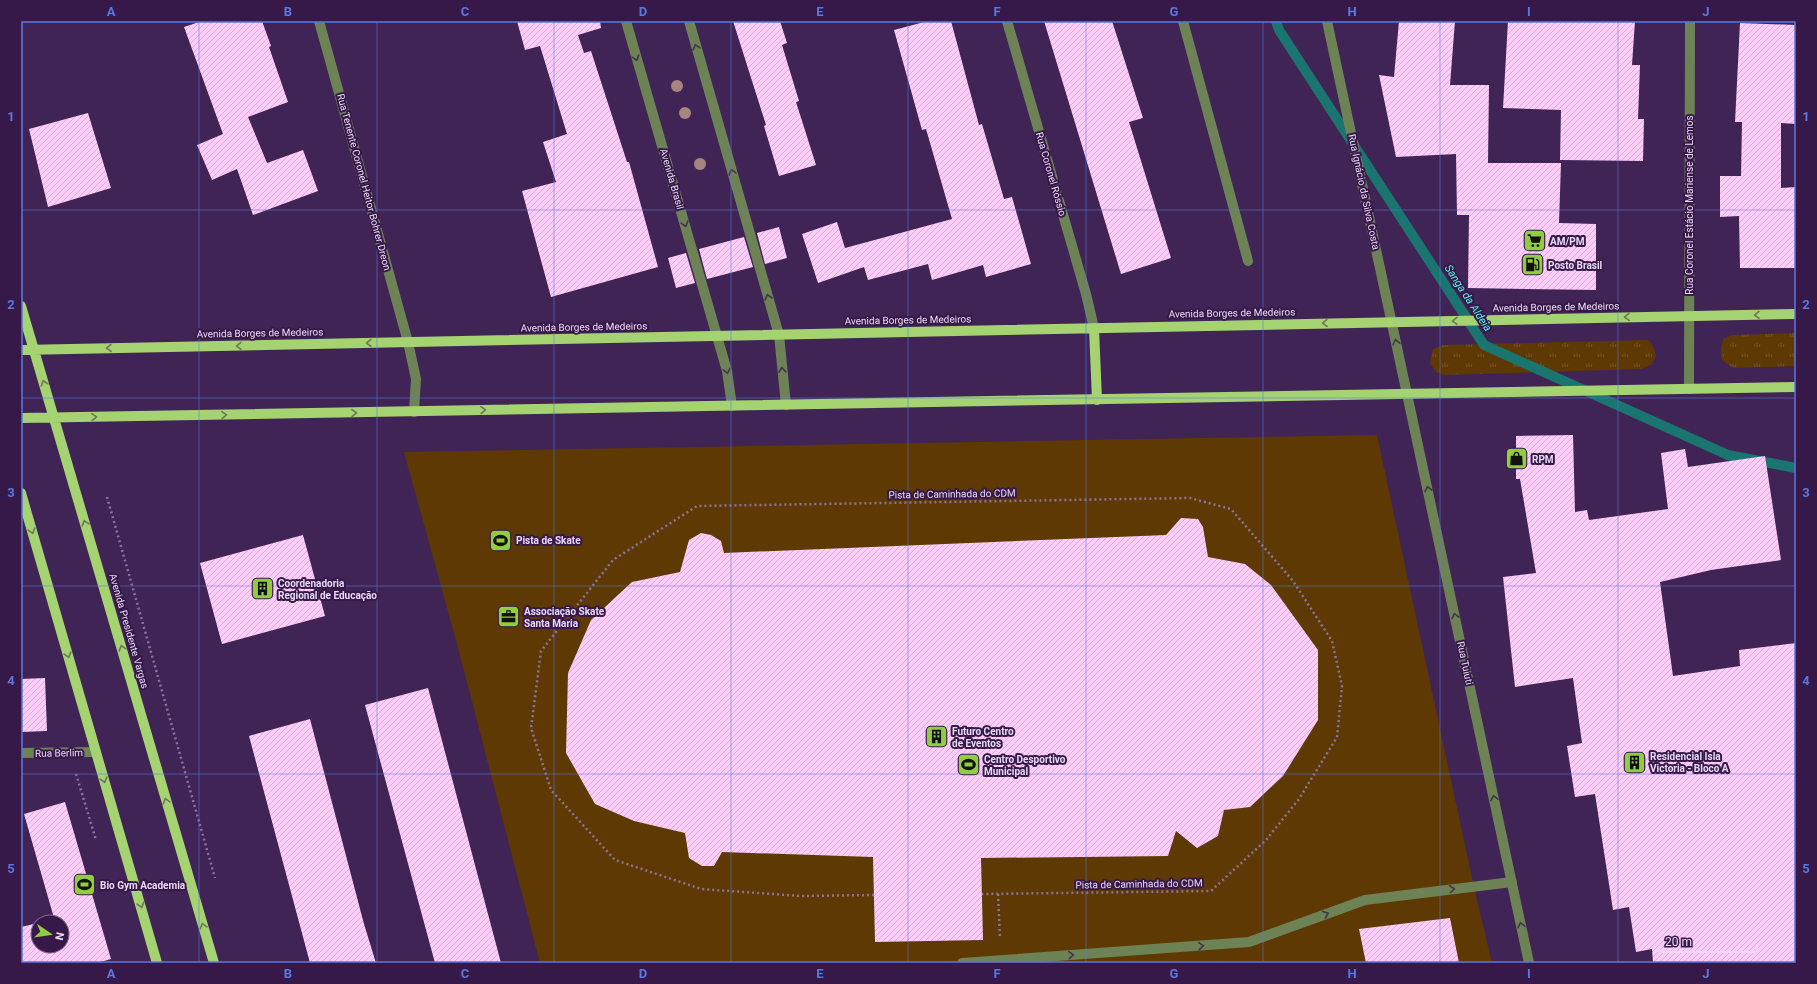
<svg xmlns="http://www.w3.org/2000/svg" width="1817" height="984" font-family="Roboto,sans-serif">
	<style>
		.grass { fill: url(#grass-tufts) }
		.pitch { fill: #5e3903 }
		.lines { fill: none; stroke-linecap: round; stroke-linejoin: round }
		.stream { stroke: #1a746f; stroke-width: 10 }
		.building { fill: url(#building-hatch) }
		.path { stroke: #8b749c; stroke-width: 2.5; stroke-dasharray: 2 3; stroke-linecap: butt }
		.minor { stroke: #6d8355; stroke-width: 10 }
		.major { stroke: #a6d371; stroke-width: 10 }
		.tree { fill: #a88480 }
		.oneway { stroke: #44344c }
		.oneway2 { stroke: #6e765d }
		.grid { fill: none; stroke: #5a78e1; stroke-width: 1; stroke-opacity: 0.55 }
		.labels { text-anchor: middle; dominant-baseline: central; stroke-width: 4; stroke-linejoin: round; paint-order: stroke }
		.street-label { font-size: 10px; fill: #e9d9f7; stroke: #361949 }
		.poi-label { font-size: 10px; font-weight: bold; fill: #e9d9f7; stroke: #361949; text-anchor: start }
		.water-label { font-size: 11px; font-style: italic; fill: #51f0e6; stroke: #361949 }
		.neatline { fill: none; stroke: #5a78e1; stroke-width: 1.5 }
		.grid-label { font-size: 13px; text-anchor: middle; font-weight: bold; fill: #5a78e1 }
	</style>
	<defs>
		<pattern id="grass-tufts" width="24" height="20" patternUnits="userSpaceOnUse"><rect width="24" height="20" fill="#5e3903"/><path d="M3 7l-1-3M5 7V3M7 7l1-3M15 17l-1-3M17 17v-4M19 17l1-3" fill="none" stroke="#755528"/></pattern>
		<pattern id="building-hatch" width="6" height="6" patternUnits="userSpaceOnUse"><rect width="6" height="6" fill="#feccf9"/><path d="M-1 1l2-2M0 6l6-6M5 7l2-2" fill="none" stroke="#d9b0d6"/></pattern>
	</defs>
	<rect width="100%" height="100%" fill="#402455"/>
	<!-- grass -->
	<path class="grass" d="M1796 333V366L1733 368 1722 360 1721 349 1723 339 1732 335Z
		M1648 340 1652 344 1656 355 1652 364 1641 369 1444 375 1436 372 1430 363 1433 349 1443 345Z"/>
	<!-- pitch -->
	<path class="pitch" d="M1377 435 1474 887 1492 963H540L457 644 404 452Z"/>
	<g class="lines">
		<!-- stream -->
		<path class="stream" d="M1276 21 1279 30 1484 345 1728 455 1796 468"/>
	</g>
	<!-- building -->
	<path class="building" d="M202 21H262L271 46 269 47 288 102 248 117 267 163 303 150 318 191 253 215 237 169 212 180 197 145 223 134 184 27Z
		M517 21H600L601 28 578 35 584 53 591 51 627 162H629L658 267 551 297 522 191 556 182 543 142 567 134 540 46 525 50Z
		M733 21H780L787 43 782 45 799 101 796 102 816 165 779 176 764 126 766 125Z
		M928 21H951L979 125 982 124 1004 199 1012 197 1031 264 986 277 983 265 932 280 928 264 868 280 864 267 818 283 802 234 837 222 845 248 952 219 926 129 922 130 894 30Z
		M1044 21H1112L1143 118 1129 122 1171 258 1121 274Z
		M1399 21H1455L1450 85H1489L1488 163H1561L1559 223 1596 224V290L1468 288 1469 215H1457L1456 154 1396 157 1379 75 1394 77Z
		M1508 21H1635L1632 65H1640L1638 119H1644L1643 161 1560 160 1561 110 1503 108Z
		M1740 23 1796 25V124L1781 123V188L1796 187V268H1740L1739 216 1720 217V176H1741L1742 122H1735Z
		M88 113 111 188 48 207 29 129Z
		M779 227 787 258 765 264 757 233Z
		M744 237 753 267 707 279 699 249Z
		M686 253 695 283 676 288 668 258Z
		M1573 435 1575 512 1587 510 1589 520 1668 509 1661 453 1685 449 1688 467 1765 456 1781 560 1711 570 1660 582 1673 676 1740 666 1739 650 1796 643V963H1653L1652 949 1636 952 1629 907 1613 910 1595 794 1575 797 1567 746 1582 743 1573 678 1515 687 1503 577 1536 573 1520 479H1516V436Z
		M1181 518 1198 519 1203 527 1208 557 1245 564 1271 585 1318 650V720L1283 776 1250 807 1224 810 1218 836 1197 848 1176 831 1168 856 981 858 983 940 875 942 873 857 722 852 714 866H702L689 858 685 833 634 821 595 804 566 753 568 673 591 620 632 582 680 572 689 540 701 533 711 535 721 541 724 553 1166 535Z
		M303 535 325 616 222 644 200 563Z
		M45 678 47 731 21 732V679Z
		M428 688 501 963H435L365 705Z
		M310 719 364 924 376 963H310L249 736Z
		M65 802 111 959 97 963H21V927L38 923V946H62V922H40L54 918 24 814Z
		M1450 918 1459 963H1366L1359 929Z"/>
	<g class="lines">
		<!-- path -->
		<path class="path" d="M107 497 215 878
			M76 774 96 840
			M998 894 1000 937
			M874 895 801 896 701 889 615 860 551 790 531 728 541 651 613 560 697 506 1190 498 1231 509 1293 581 1332 641 1342 686 1337 737 1299 799 1266 840 1211 891 982 894"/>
		<!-- minor -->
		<path class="minor" d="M319 21 408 342 416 379 414 412
			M626 21 727 371 732 406
			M689 21 779 335 786 405
			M1007 21 1086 294 1094 328
			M1183 21 1248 261
			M1327 21 1529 963
			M1689 389 1690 21
			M21 753 96 752
			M962 963 1249 942 1365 900 1512 882"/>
		<!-- major -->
		<path class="major" d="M21 306 214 963
			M1094 328 1097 400
			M21 350 1796 314
			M21 418 1796 387
			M21 493 157 963"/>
	</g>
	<!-- trees -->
	<g class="tree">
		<circle cx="677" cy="86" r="6"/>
		<circle cx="685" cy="113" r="6"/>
		<circle cx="700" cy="164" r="6"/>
	</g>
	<!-- one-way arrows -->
	<defs><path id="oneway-chevron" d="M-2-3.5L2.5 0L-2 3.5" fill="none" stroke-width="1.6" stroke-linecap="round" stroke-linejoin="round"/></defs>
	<g class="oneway">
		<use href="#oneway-chevron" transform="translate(696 47) rotate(-106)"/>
		<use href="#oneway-chevron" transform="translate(636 58) rotate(74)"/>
		<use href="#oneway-chevron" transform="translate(732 172) rotate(-106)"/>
		<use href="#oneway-chevron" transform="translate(685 224) rotate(74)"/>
		<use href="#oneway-chevron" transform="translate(768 297) rotate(-106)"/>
		<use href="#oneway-chevron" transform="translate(1396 342) rotate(-103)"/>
		<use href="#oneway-chevron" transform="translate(782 370) rotate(-96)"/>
		<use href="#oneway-chevron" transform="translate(727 371) rotate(78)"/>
		<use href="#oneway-chevron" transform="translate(1428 489) rotate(-102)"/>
		<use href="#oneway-chevron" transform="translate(1455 616) rotate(-102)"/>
		<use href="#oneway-chevron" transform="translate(1494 798) rotate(-102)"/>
		<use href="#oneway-chevron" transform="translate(1452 889) rotate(-7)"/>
		<use href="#oneway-chevron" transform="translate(1326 914) rotate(-20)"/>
		<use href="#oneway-chevron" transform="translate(1521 925) rotate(-102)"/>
		<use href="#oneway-chevron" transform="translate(1201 946) rotate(-4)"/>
		<use href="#oneway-chevron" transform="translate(1071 955) rotate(-4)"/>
	</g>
	<g class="oneway2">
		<use href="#oneway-chevron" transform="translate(1757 315) rotate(179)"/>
		<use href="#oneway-chevron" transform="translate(1627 317) rotate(179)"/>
		<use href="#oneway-chevron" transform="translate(1455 321) rotate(179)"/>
		<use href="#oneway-chevron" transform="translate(1325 323) rotate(179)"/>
		<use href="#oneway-chevron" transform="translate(369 343) rotate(179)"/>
		<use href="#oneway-chevron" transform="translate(239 346) rotate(179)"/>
		<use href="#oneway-chevron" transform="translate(109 348) rotate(179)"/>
		<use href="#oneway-chevron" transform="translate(44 383) rotate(-107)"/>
		<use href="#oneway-chevron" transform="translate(483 410) rotate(-1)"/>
		<use href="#oneway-chevron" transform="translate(354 413) rotate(-1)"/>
		<use href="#oneway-chevron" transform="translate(224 415) rotate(-1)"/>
		<use href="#oneway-chevron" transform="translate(94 417) rotate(-1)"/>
		<use href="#oneway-chevron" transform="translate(85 523) rotate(-106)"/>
		<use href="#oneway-chevron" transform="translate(32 531) rotate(74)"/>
		<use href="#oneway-chevron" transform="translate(122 648) rotate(-106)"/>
		<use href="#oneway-chevron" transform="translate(68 655) rotate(74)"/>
		<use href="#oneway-chevron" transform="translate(104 780) rotate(74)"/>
		<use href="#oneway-chevron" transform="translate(166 801) rotate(-106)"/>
		<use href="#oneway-chevron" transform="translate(141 905) rotate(74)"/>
		<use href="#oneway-chevron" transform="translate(203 926) rotate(-106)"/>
	</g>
	<!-- grid -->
	<path class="grid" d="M199 21V963M377 21V963M554 21V963M731 21V963M908 21V963M1086 21V963M1263 21V963M1440 21V963M1618 21V963M21 210H1796M21 398H1796M21 586H1796M21 774H1796"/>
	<!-- icons -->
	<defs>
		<symbol id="supermarket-square" viewBox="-11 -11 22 22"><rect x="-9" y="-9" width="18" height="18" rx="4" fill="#92cd3e" stroke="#361949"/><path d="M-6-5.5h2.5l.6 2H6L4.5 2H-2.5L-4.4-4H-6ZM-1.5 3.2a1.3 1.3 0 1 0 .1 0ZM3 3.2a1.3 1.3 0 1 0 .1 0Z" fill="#111"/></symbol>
		<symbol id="fuel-square" viewBox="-11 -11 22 22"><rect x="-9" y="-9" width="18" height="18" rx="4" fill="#92cd3e" stroke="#361949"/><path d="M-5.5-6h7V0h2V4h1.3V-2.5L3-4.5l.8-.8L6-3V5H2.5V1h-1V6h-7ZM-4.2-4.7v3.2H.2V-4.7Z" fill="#111"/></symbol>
		<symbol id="shop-square" viewBox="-11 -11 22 22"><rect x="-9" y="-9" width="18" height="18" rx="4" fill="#92cd3e" stroke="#361949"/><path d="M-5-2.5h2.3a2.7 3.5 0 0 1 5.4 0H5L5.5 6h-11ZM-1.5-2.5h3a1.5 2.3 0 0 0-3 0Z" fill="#111"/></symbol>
		<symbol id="stadium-square" viewBox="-11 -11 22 22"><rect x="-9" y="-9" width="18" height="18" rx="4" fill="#92cd3e" stroke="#361949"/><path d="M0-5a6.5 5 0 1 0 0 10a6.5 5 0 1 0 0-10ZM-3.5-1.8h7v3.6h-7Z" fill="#111"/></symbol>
		<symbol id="building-square" viewBox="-11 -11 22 22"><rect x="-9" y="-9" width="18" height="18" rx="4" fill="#92cd3e" stroke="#361949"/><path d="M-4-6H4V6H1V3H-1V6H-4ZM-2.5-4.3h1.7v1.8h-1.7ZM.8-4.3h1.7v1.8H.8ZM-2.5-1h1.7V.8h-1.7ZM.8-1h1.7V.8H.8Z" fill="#111"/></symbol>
		<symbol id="office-square" viewBox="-11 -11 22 22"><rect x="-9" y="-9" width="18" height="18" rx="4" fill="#92cd3e" stroke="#361949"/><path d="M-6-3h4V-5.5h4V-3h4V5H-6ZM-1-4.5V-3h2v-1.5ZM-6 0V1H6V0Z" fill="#111"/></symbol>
	</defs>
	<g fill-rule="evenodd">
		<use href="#supermarket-square" x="1522" y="228" width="25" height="25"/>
		<use href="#fuel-square" x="1520" y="252" width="25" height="25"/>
		<use href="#shop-square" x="1504" y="446" width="25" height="25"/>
		<use href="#stadium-square" x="488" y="528" width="25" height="25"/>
		<use href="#building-square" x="250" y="576" width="25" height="25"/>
		<use href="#office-square" x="496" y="604" width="25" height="25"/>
		<use href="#building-square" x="924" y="724" width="25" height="25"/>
		<use href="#building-square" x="1622" y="750" width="25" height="25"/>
		<use href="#stadium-square" x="956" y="752" width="25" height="25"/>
		<use href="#stadium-square" x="72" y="872" width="25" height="25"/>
	</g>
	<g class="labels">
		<!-- street labels -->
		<g class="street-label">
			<text transform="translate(1051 174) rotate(74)">Rua Coronel Róssio</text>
			<text transform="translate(672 179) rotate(74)">Avenida Brasil</text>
			<text transform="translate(364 182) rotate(75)">Rua Tenente Coronel Heitor Bohrer Dreon</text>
			<text transform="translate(1364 192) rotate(78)">Rua Ignácio da Silva Costa</text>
			<text transform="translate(1689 205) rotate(-90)">Rua Coronel Estácio Mariense de Lemos</text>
			<text transform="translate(1556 307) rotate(-1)">Avenida Borges de Medeiros</text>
			<text transform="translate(1232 313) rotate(-1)">Avenida Borges de Medeiros</text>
			<text transform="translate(908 320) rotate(-1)">Avenida Borges de Medeiros</text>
			<text transform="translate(584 327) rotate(-1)">Avenida Borges de Medeiros</text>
			<text transform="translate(260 333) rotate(-1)">Avenida Borges de Medeiros</text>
			<text transform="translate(952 494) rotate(-1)">Pista de Caminhada do CDM</text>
			<text transform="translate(129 631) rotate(74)">Avenida Presidente Vargas</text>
			<text transform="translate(1465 663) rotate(78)">Rua Tuiuti</text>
			<text transform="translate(59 753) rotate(-1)">Rua Berlim</text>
			<text transform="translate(1139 884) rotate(-1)">Pista de Caminhada do CDM</text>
		</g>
		<!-- poi labels -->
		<g class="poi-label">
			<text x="1550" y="241">AM/PM</text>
			<text x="1548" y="265">Posto Brasil</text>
			<text x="1532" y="459">RPM</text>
			<text x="516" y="540">Pista de Skate</text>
			<text x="278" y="583">Coordenadoria<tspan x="278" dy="12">Regional de Educação</tspan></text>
			<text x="524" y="611">Associação Skate<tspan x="524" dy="12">Santa Maria</tspan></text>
			<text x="952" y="731">Futuro Centro<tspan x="952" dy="12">de Eventos</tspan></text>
			<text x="1650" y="756">Residencial Isla<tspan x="1650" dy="12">Victoria - Bloco A</tspan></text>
			<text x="984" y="759">Centro Desportivo<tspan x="984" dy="12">Municipal</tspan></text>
			<text x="100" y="885">Bio Gym Academia</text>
		</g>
		<!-- water labels -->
		<g class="water-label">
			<text transform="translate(1468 298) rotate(57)">Sanga da Aldeia</text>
		</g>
	</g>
	<!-- border -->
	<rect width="1817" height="984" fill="none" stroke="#361949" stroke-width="44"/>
	<!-- north arrow -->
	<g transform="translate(50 934) rotate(103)"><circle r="19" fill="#361949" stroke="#7e668f"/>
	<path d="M0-3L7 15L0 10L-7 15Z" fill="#92cd3e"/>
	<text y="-6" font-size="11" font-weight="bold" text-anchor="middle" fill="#e9d9f7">N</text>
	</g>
	<!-- scale -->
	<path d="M1659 946v6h98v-6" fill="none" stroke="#e9d9f7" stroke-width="2"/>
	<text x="1665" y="946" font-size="12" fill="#e9d9f7" stroke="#361949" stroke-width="3" paint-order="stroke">20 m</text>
	<rect x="22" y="22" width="1773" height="940" class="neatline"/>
	<g class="grid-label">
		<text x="111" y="16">A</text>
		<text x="288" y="16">B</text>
		<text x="465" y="16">C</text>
		<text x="643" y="16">D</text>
		<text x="820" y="16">E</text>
		<text x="997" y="16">F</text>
		<text x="1174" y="16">G</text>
		<text x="1352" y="16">H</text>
		<text x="1529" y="16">I</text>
		<text x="1706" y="16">J</text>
		<text x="11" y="121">1</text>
		<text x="1806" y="121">1</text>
		<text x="11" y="309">2</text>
		<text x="1806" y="309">2</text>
		<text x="11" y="497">3</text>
		<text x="1806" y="497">3</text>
		<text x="11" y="685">4</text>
		<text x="1806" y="685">4</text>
		<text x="11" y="873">5</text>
		<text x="1806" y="873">5</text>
		<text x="111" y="978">A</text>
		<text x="288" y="978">B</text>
		<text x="465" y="978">C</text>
		<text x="643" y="978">D</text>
		<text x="820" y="978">E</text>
		<text x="997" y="978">F</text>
		<text x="1174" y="978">G</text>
		<text x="1352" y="978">H</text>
		<text x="1529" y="978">I</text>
		<text x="1706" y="978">J</text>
	</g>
</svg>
